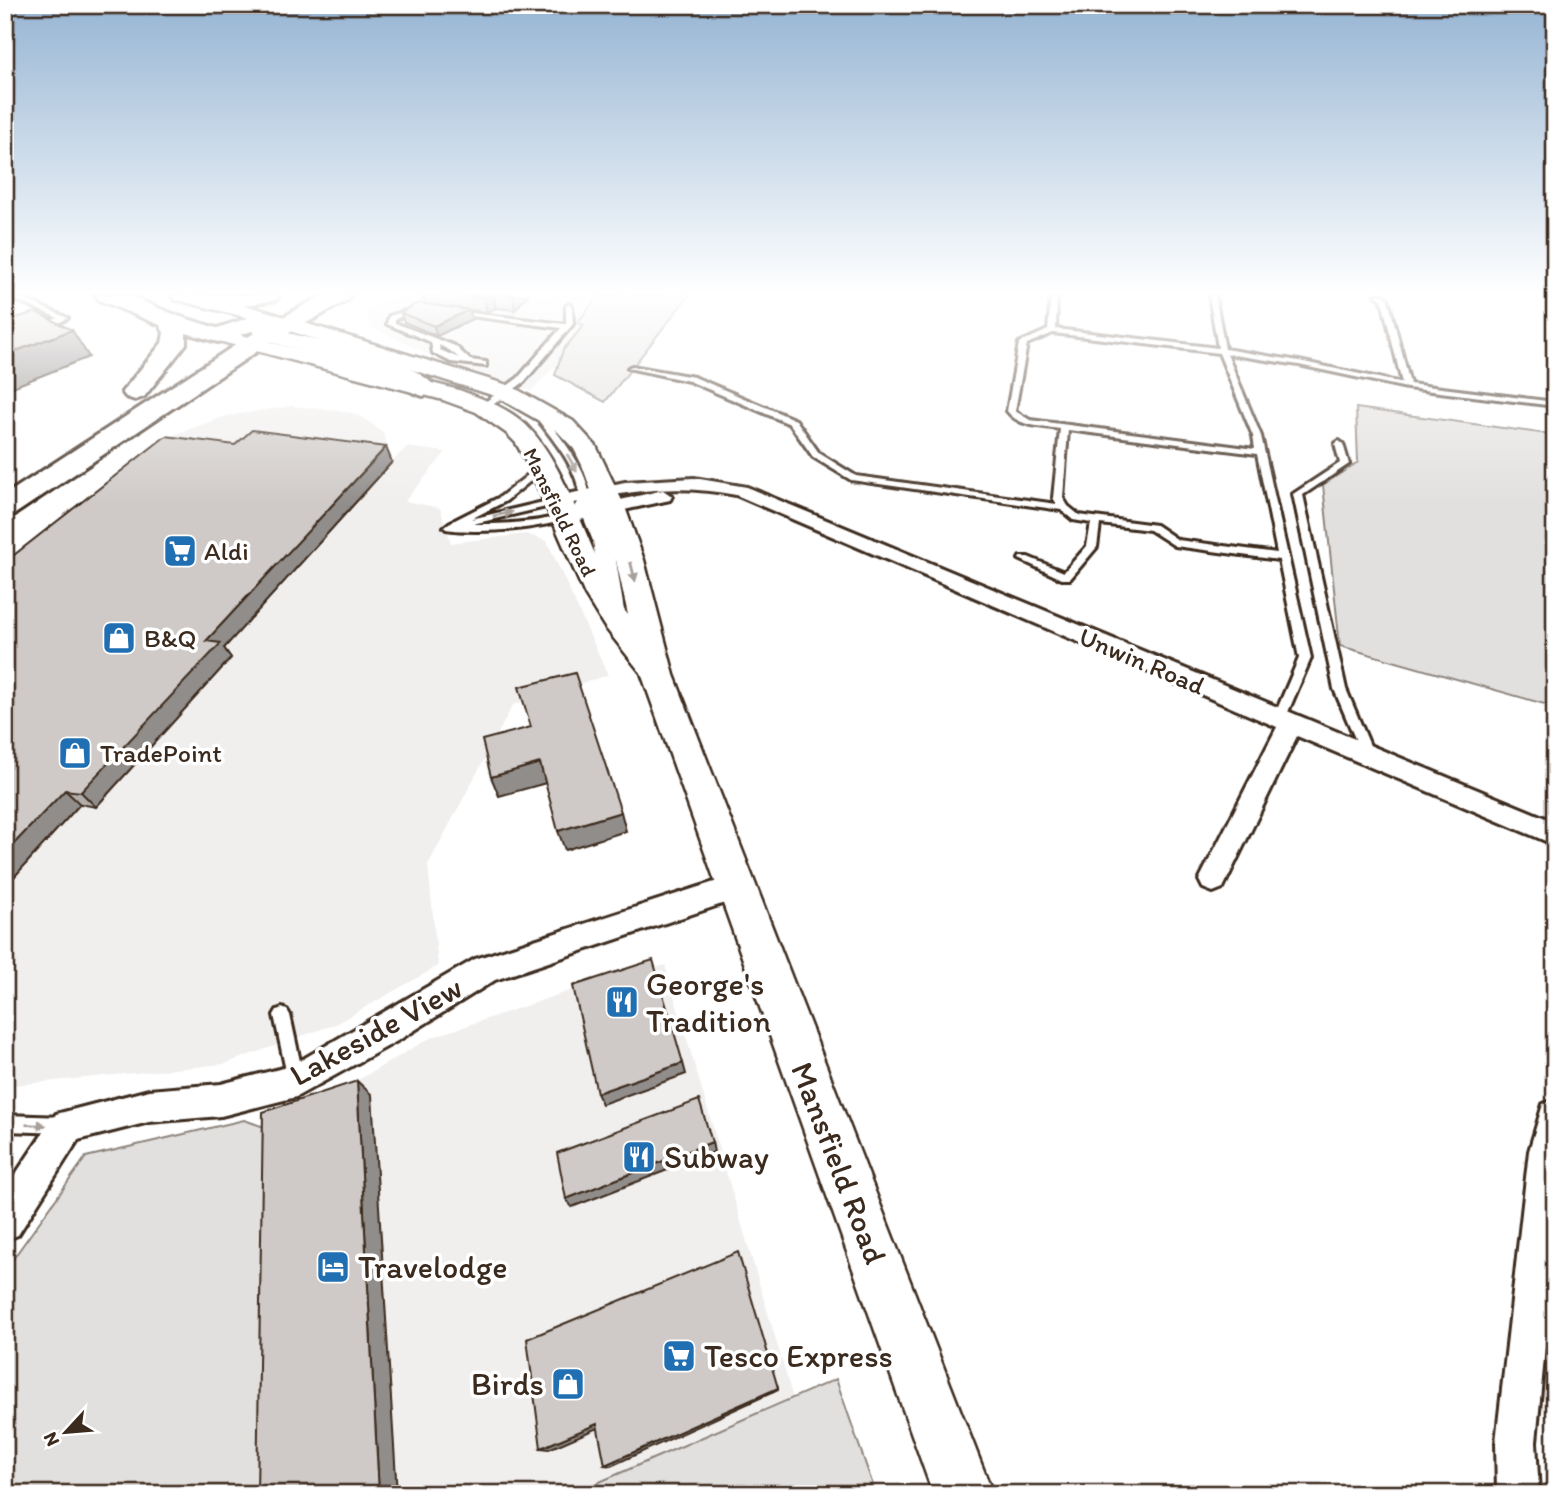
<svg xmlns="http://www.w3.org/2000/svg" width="1560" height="1499" font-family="Itim,sans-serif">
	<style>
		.built { fill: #f1efee }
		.green { fill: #e2e0de; stroke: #8e857e; stroke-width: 2 }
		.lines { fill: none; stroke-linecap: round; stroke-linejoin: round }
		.service-casing { stroke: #3b2a1e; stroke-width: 6 }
		.minor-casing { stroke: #3b2a1e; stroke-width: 6 }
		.secondary-casing { stroke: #3b2a1e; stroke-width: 5 }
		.trunk-casing { stroke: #3b2a1e; stroke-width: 6 }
		.service { fill: #fff; fill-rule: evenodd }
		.minor { fill: #fff; fill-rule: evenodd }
		.secondary { fill: #fff; fill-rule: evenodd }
		.trunk { fill: #fff; fill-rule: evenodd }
		.wall { fill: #b2aeab; stroke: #3b2a1e; stroke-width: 2 }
		.shaded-wall { fill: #918d8b; stroke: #3b2a1e; stroke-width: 2 }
		.building { fill: #cfcac7; stroke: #3b2a1e; stroke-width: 2 }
		.oneway { fill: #a79f9a }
		.labels { text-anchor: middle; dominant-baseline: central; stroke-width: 7; stroke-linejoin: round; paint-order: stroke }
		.far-street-label { font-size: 21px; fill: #3b2a1e; stroke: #fff }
		.poi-label { font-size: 26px; fill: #3b2a1e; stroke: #fff; text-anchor: start }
		.street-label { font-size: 26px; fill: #3b2a1e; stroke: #fff }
		.near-poi-label { font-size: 32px; fill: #3b2a1e; stroke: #fff; text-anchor: start }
		.near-street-label { font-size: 32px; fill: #3b2a1e; stroke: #fff }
	</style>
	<rect width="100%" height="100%" fill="#fff"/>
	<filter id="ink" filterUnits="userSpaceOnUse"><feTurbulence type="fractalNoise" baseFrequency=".0143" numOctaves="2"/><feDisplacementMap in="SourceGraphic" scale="14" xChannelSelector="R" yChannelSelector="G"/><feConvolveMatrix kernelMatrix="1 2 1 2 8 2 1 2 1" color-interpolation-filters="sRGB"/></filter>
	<g filter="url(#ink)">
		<!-- built -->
		<path class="built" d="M394 295H599L578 322 585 324 563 350 557 364 531 391 432 356 373 328 366 317 369 310Z
			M292 406 353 413 368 421 383 433 392 461 407 447 446 452 405 501 440 508 451 543 526 534 547 541 608 675 513 705 428 865 438 966 336 1024 224 1064 5 1086V565L168 437 226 416Z
			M665 965 793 1398 572 1494H261L336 1093 430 1038 602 980 605 985Z"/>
		<!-- green -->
		<path class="green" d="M599 295H689L605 402 555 375 563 350 584 325 577 323Z
			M1356 408 1555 435V707L1340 646 1323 485 1358 462Z
			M244 1120 270 1129 261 1494H5V1270L86 1157Z
			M836 1379 876 1494H572Z"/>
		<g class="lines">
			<defs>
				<path id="service" d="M5 295H14L68 318 44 330H38V326L58 318Z
					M1051 295H1057L1056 329 1218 348 1209 295H1215L1225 349 1299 361 1402 383 1382 300 1376 295H1384L1388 299 1410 384 1555 402V406L1407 388 1299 365 1227 354 1261 436 1311 658 1285 719 1279 723 1273 719 1299 658 1279 560 1175 546 1150 530 1100 524 1097 547 1070 579H1062L1019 559 1020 557H1028L1064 572 1087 546 1091 523 1073 520 1061 510 851 480 813 457 790 424 689 381 628 368 632 366 694 377 796 420 819 453 856 476 1057 504 1053 498 1060 429C1041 426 1019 427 1007 411L1019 343 1048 330ZM1053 333 1219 353 1253 436 1255 449 1030 420 1015 411 1027 344ZM1068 430 1257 454 1277 553 1178 540 1156 525 1079 515 1068 506 1063 498Z
					M569 304 572 306 573 324 524 382 487 409H481V405L518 378 561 328 455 314 453 313V311L565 324 566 322V306Z
					M415 308 421 309 395 319V323L455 346 470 360 486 362V366L451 362 433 353 431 342 387 324 389 316ZM439 345 449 350 459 358 440 350Z
					M534 411H540C559 436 586 465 590 497 587 502 585 508 581 511 558 530 475 534 446 529L444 527 449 523 500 497 542 464 545 465V469L506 501 471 519 556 499 559 500V504L473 524C497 524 557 524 575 507 576 506 580 498 580 497 577 465 551 438 533 413Z
					M1339 441 1343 444 1349 464 1303 495 1346 689 1374 755 1372 758H1364L1362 755 1334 689 1293 494 1340 463 1335 444Z
					M282 1008 287 1010 290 1015 304 1080 302 1086 296 1088 290 1086 288 1080 274 1015 277 1010Z
					M5 1115 64 1117 70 1119 72 1125 70 1131 64 1133 5 1131Z"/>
				<path id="minor" d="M694 478 747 487 1555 822V845L1297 736 1223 888 1213 892 1203 888 1199 880 1277 727 736 495C691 486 648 488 603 497L599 505 663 490 672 496 670 500 601 515 613 541 625 617 622 622H606L603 617 593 541 584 519 564 524 554 518 557 514 581 509 582 501 556 508 547 502 549 498 625 482Z
					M736 875 746 878 750 887 746 896 495 980 399 1040 296 1097 221 1116 149 1122 78 1140 18 1235 5 1240V1190L56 1114 149 1090 221 1084 291 1066 475 959Z
					M1555 1100V1242L1536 1442 1539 1494H1497L1496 1442 1529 1151 1543 1104Z"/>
				<path id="secondary" d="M184 295H205L259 309 511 386 573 421 596 446 625 507 644 560 674 675 993 1494H933L641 673 604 626 585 595 529 467 516 443 506 433 476 412 443 400 211 339 208 335 211 331 218 329 459 390C483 399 507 407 526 425 572 470 588 561 628 615L616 560 582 465 574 449 557 431 495 396 245 317 185 302 182 298Z"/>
				<path id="trunk" d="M96 295H127L178 316 217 328 266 312 274 314 276 321 323 295H351L348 300 288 333C324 342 415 358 436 388L432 393 423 396 414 393 382 373 271 342 15 514 5 517V495L254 333 252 331 218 342 186 333V344L144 397 135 400 126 397 122 392 162 343 164 333 160 325 99 300Z
					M172 295H279L276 300 238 306 183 301 175 300Z"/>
			</defs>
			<!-- service casing -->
			<use href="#service" class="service-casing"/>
			<!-- minor casing -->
			<use href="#minor" class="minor-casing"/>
			<!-- secondary casing -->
			<use href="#secondary" class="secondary-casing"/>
			<!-- trunk casing -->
			<use href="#trunk" class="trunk-casing"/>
			<!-- service -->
			<use href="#service" class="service"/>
			<!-- minor -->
			<use href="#minor" class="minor"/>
			<!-- secondary -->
			<use href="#secondary" class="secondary"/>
			<!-- trunk -->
			<use href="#trunk" class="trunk"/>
		</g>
		<!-- wall -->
		<path class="wall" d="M422 295H528L515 310 496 308 487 312 425 304Z
			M401 313 472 319 437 336 404 322Z
			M235 445 392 462 224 648 231 658 96 807 80 804 5 887V562Z"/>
		<!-- shaded-wall -->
		<path class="shaded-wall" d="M490 295H493L496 308 487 312 484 298Z
			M513 295H528L515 310Z
			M469 310 472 319 437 336 434 326Z
			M72 330 89 357 5 390V355Z
			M5 411 12 419 5 422Z
			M386 447 392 462 224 648 231 658 96 807 81 792 206 641Z
			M540 763 546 783 499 796 491 777Z
			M65 790 80 804 5 887V853Z
			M621 812 626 831 565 850 558 831Z
			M683 1063 686 1074 602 1104 597 1093Z
			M357 1081 372 1095 397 1494H379Z
			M712 1142 714 1152 572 1207 566 1199Z
			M778 1388V1390L611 1466 605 1465Z
			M597 1424 602 1426 549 1449 541 1448Z"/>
		<!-- building -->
		<path class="building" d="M462 295H490L484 298Z
			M418 303 469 310 434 326 401 313Z
			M36 312 72 330 5 355V321Z
			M252 430 386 447 206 641 221 643 81 792 65 790 5 853V562L166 436 235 445Z
			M575 673 621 812 558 831 540 763 491 777 482 740 531 727 519 687Z
			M653 960 683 1063 597 1093 573 986Z
			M357 1081 379 1494H257L263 1112Z
			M699 1100 712 1142 566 1199 557 1153Z
			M738 1252 778 1388 605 1465 597 1424 541 1448 527 1339Z"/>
		<!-- one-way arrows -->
		<defs><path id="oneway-solid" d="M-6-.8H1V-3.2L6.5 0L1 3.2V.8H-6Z" transform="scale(1.75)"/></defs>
		<g class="oneway">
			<use href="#oneway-solid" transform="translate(572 463) rotate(61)"/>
			<use href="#oneway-solid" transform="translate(503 514) rotate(-13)"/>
			<use href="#oneway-solid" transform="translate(633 572) rotate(76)"/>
			<use href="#oneway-solid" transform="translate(36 1125) rotate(2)"/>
		</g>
	</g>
	<!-- sky -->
	<linearGradient id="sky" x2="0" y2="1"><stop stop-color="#96b5d3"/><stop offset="0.58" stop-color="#fff"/><stop offset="1" stop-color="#fff" stop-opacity="0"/></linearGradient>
	<rect width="1560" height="505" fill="url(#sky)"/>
	<!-- icons -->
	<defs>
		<symbol id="supermarket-square" viewBox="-11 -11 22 22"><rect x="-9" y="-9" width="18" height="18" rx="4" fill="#1f6fb2" stroke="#fff"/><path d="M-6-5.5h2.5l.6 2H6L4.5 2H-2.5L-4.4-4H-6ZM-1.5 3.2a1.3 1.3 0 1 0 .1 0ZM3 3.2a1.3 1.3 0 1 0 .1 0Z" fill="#fff"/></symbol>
		<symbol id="shop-square" viewBox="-11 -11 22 22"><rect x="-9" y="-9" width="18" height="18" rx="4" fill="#1f6fb2" stroke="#fff"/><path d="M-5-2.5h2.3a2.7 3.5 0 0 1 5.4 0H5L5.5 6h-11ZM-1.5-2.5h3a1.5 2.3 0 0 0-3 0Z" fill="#fff"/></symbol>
		<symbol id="restaurant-square" viewBox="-11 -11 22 22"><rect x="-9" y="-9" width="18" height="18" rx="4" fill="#1f6fb2" stroke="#fff"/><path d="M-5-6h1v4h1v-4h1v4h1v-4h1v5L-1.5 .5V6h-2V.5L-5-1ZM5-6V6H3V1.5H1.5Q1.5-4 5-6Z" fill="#fff"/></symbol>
		<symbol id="hotel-square" viewBox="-11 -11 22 22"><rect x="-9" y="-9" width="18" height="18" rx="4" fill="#1f6fb2" stroke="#fff"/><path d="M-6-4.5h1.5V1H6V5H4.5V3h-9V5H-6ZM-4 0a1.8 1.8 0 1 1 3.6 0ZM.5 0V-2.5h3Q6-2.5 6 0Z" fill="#fff"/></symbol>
	</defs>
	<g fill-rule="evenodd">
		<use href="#supermarket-square" x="161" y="532" width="38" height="38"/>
		<use href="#shop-square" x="100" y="619" width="38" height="38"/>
		<use href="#shop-square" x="56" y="734" width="38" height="38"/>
		<use href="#restaurant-square" x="603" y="983" width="38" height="38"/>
		<use href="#restaurant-square" x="620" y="1138" width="38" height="38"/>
		<use href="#hotel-square" x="314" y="1248" width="38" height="38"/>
		<use href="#supermarket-square" x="660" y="1337" width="38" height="38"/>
		<use href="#shop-square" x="549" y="1365" width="38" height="38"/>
	</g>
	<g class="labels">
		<!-- far-street labels -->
		<g class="far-street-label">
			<text transform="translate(560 512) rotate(64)">Mansfield Road</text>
		</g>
		<!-- poi labels -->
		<g class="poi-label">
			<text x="204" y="551">Aldi</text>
			<text x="144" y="638">B&amp;Q</text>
			<text x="100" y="753">TradePoint</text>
		</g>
		<!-- street labels -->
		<g class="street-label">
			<text transform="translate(1142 661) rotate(23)">Unwin Road</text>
		</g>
		<!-- near-poi labels -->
		<g class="near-poi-label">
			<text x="646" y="984">George's<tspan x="646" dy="37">Tradition</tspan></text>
			<text x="664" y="1157">Subway</text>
			<text x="358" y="1267">Travelodge</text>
			<text x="704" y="1356">Tesco Express</text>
			<text x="544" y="1384" text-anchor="end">Birds</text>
		</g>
		<!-- near-street labels -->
		<g class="near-street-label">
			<text transform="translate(376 1031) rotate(-29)">Lakeside View</text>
			<text transform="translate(839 1163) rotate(69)">Mansfield Road</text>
		</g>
	</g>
	<!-- margin -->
	<rect width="1560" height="1499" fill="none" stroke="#fff" stroke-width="28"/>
	<rect x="14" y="14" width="1532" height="1471" fill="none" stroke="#3b2a1e" stroke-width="2.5" filter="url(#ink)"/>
	<!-- north arrow -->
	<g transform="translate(66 1432) rotate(244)" stroke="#ffffff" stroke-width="5" paint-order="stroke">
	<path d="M0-5L12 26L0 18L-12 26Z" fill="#3b2a1e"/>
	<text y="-10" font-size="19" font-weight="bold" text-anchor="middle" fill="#3b2a1e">N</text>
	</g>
</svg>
